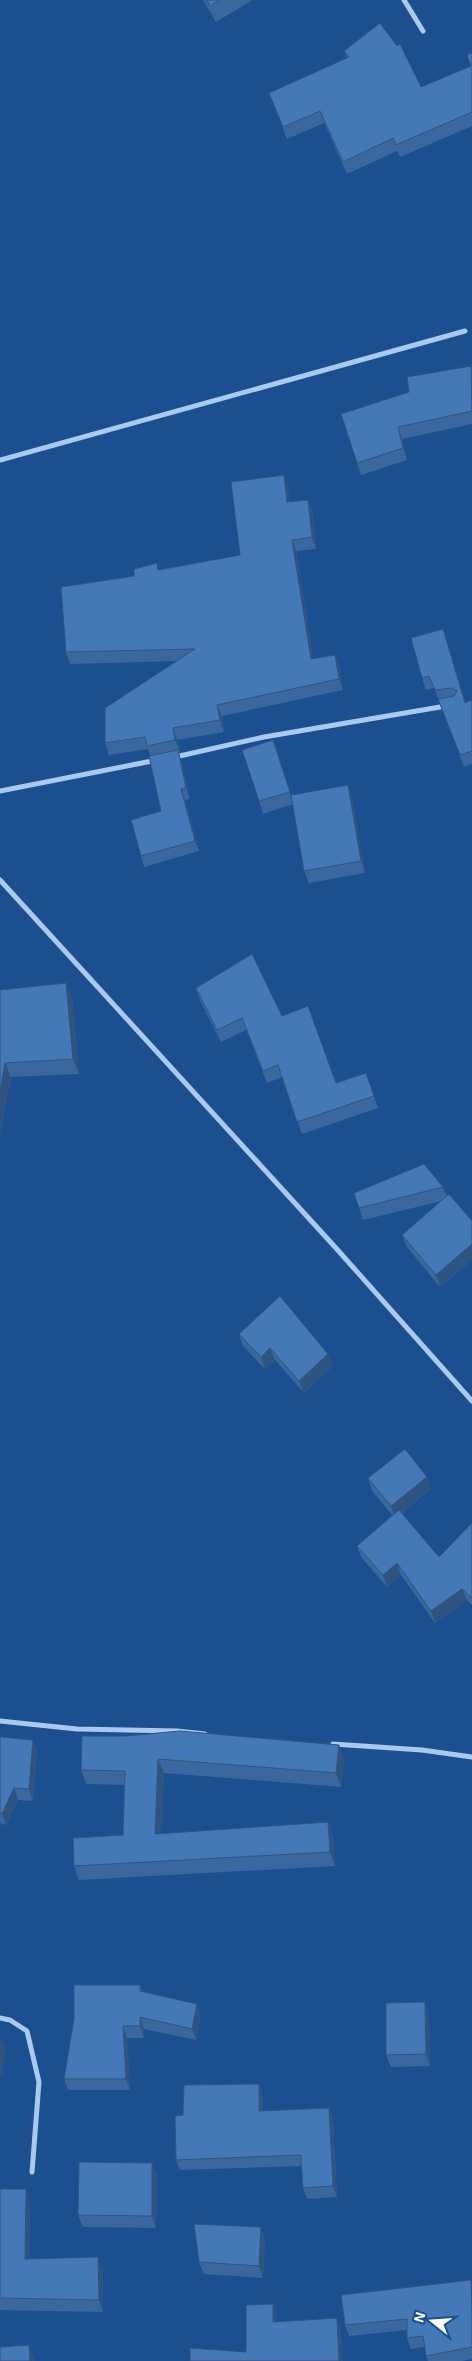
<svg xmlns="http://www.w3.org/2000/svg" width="472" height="2361" font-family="'Exo 2',sans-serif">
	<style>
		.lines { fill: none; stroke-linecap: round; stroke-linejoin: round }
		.street { stroke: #a9c9ee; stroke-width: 5 }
		.wall { fill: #3a679d }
		.shaded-wall { fill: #305480 }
		.building { fill: #4478b7; stroke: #305480 }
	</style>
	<rect width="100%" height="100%" fill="#1b4f8f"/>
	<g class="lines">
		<!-- street -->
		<path class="street" d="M404 0 423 31
			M0 460 465 331
			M175 757 264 737 446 706
			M0 791 157 760
			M0 880 335 1247 472 1401
			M0 1721 77 1729 177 1731 205 1734
			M333 1744 422 1750 472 1757
			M0 2018 10 2020 27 2031 39 2082 32 2172"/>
	</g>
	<!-- wall -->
	<path class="wall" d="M203 0H253L216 22Z
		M344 51 421 87 471 66 472 53V126L400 157 397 151 347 174 324 123 287 139 269 93 347 58Z
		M472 367V424L402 439 407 460 361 475 357 463 409 392Z
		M288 487 289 502 308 500 312 511 316 549 296 551 313 658 339 666 343 690 222 716 224 732 177 740 180 752H178L181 760 190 799 185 800 199 851 144 867 141 856 161 811 150 755 148 749 109 755 105 743 177 661 70 664 66 652 160 570 240 555Z
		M447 641 465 702 472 700V764L464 767 434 688 426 690 422 678Z
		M273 740 291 796 352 797 365 873 309 883 304 871 293 804 263 814 259 801Z
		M66 983 72 998 79 1074 11 1077 0 1134V990Z
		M196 988 282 1016 336 1083 366 1073 378 1108 302 1134 282 1077 267 1083 246 1030 221 1042 200 1000Z
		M443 1187 447 1196 472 1221V1260L440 1287 407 1247 402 1235 442 1201 363 1220 354 1193Z
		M239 1334 333 1366 304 1393 275 1360 265 1369 243 1346Z
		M427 1477 431 1489 402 1513 439 1557 472 1523V1605L467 1600 435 1623 401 1575 387 1587 361 1557 357 1546 392 1515 372 1491 368 1478Z
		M82 1736 344 1759 341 1787 164 1773 161 1833 333 1837 335 1866 79 1880 74 1866 123 1835 125 1785 86 1784 81 1770Z
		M0 1737 33 1740 37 1751 33 1801 18 1800 6 1825 0 1823Z
		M140 1985 143 1992 201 2015 196 2040 144 2029V2038H127L130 2090H68L64 2079Z
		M429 2014 430 2066 391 2067 386 2055Z
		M259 2084 263 2095V2111L329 2108 333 2118 337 2197 307 2199 303 2188 301 2166 180 2170 176 2160 183 2115Z
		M157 2175 156 2228 83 2227 78 2215Z
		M0 2189H26L30 2202 29 2259 103 2269V2312L0 2310Z
		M265 2239 263 2278 204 2274 199 2262Z
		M472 2284V2359L462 2361H428L426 2356 425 2347 411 2349 407 2338V2330L349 2336 345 2325Z"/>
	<!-- shaded-wall -->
	<path class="shaded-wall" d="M398 427 402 439 407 460 403 448Z
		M284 475 288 487 291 514 287 502Z
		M308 500 312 511 316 549 312 537Z
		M292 540 296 551 315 670 311 659Z
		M443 629 447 641 469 715 465 703Z
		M335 655 339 666 343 690 339 679Z
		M217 705 222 716 224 732 220 720Z
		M173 728 177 740 180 752 175 740Z
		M178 750 181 760 190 799 186 788Z
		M348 785 352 797 365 873 361 861Z
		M181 789 185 800 199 851 195 841Z
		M66 983 72 998 79 1074 73 1059Z
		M5 1063 11 1077 0 1134V1091Z
		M472 1244V1260L440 1287 436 1275Z
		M270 1348 275 1360 265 1369 261 1357Z
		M328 1354 333 1366 304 1393 299 1381Z
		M427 1477 431 1489 395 1518 391 1506Z
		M397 1563 401 1575 387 1587 383 1575Z
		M462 1589 467 1600 435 1623 431 1611Z
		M33 1740 37 1751 33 1801 29 1789Z
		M339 1745 344 1759 341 1787 336 1773Z
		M158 1759 164 1773 160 1848 155 1834Z
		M14 1788 18 1800 6 1825 2 1814Z
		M328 1822 333 1837 335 1866 330 1852Z
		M425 2002 429 2014 430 2066 426 2054Z
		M197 2004 201 2015 196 2040 192 2029Z
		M140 2017 144 2029V2038L140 2026Z
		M123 2026 127 2038 130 2090 126 2079Z
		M1 2037 6 2049 2 2078 0 2074V2046Z
		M259 2084 263 2095V2122L259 2111Z
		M329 2108 333 2118 337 2197 333 2186Z
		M152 2163 157 2175 156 2228 152 2216Z
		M26 2189 30 2202 29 2271 25 2259Z
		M261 2227 265 2239 263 2278 259 2266Z
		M98 2257 103 2269V2312L99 2300Z
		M471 2280 472 2284V2310Z
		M273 2304 277 2316V2334L273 2322Z
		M337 2318 341 2330 343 2361H339Z
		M29 2345 34 2358V2361H30Z"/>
	<!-- building -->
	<path class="building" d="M207 0H220L210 6Z
		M380 23 397 46 400 44 421 87 471 66 467 55 472 53V112L396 145 393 138 343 162 320 111 283 127 269 93 349 57 344 51Z
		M471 366 472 411 398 427 403 448 357 463 341 414 409 392 407 377Z
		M284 475 287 502 308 500 312 537 292 540 311 659 335 655 339 679 217 705 220 720 173 728 175 740 147 746 145 737 105 743V708L195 649 66 652 61 587 134 576V569L157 563 158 570 240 555 231 482Z
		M443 629 465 703 472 700V751L460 755 438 699 454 696 457 691 452 688 435 690 429 676 422 678 411 638Z
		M273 740 290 792 259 801 242 750Z
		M178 750 186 788 181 789 195 841 141 856 131 820 161 811 149 756Z
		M348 785 361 861 304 871 291 795Z
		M252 954 282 1016 308 1006 336 1083 366 1073 374 1096 297 1122 278 1065 263 1071 242 1018 217 1030 196 988Z
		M66 983 73 1059 5 1063 0 1091V990Z
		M424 1164 443 1187 359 1208 354 1193Z
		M449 1194 472 1221V1244L436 1275 402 1235Z
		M280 1296 328 1354 299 1381 270 1348 261 1357 239 1334Z
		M405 1449 427 1477 391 1506 368 1478Z
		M399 1510 439 1557 472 1523V1598L462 1589 431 1611 397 1563 383 1575 357 1546Z
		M180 1731 339 1745 336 1773 158 1759 155 1834 328 1822 330 1852 74 1866 73 1838 123 1835 125 1771 81 1770 82 1736H126Z
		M0 1737 33 1740 29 1789 14 1788 2 1814 0 1813Z
		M74 1985H140V1991L197 2004 192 2029 140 2017V2026H123L126 2079H64L74 2019Z
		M425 2002 426 2054 386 2055V2003Z
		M259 2084V2111L329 2108 333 2186 303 2188 301 2155 176 2160 175 2116 183 2115 184 2085Z
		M79 2162 152 2163V2216L78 2215Z
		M0 2189H26L25 2259 98 2257 99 2300 0 2298Z
		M194 2224 261 2227 259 2266 199 2262Z
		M471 2280 472 2310V2347L426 2356 423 2336 407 2338V2319L345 2325 341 2295Z
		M273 2304V2322L337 2318 339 2361H190V2348L246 2352V2305Z
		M29 2345 30 2361H0V2347Z"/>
	<!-- north arrow -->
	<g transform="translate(432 2321) rotate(287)" stroke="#1b4f8f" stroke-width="4" paint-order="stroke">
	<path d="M0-4L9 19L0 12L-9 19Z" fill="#ffffff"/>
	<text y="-8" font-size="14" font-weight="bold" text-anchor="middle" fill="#ffffff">N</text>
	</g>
</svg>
